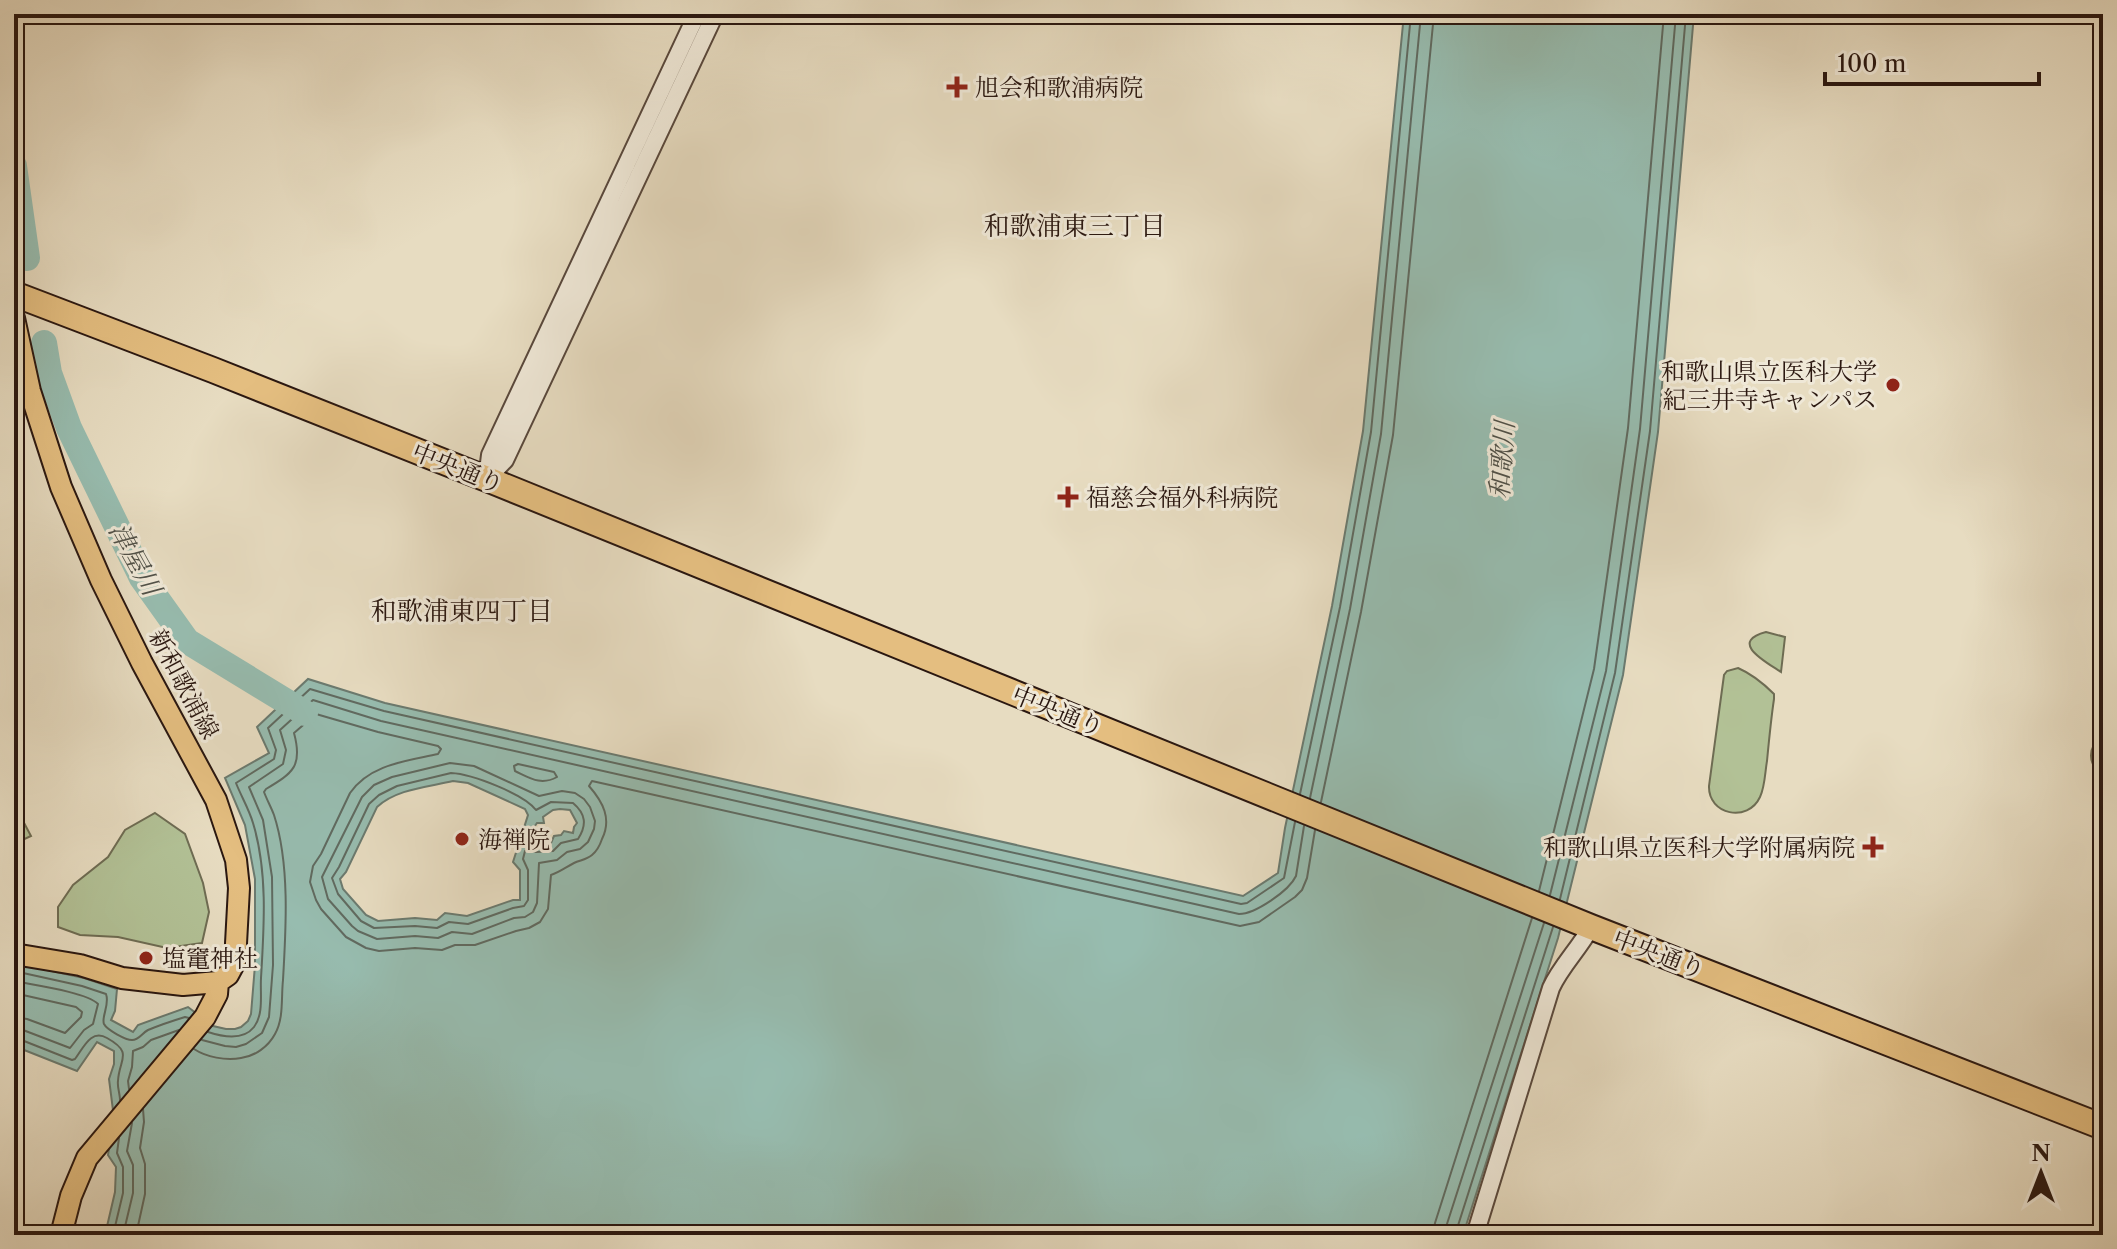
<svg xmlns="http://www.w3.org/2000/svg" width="2117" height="1249" font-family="'Libre Caslon Text','Noto Serif JP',serif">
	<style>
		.green { fill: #b2c196; stroke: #6e6c53; stroke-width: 2 }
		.water { fill: #97bcaf; stroke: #6b7a6f; stroke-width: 2; fill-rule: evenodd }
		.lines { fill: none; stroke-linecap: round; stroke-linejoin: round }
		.shore { stroke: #606a60; stroke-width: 2 }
		.river { stroke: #97bcaf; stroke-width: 26 }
		.minor-casing { stroke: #59483c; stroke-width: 20 }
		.major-casing { stroke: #2a1710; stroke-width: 24 }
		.highway-casing { stroke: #2a1710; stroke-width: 28 }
		.minor { stroke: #efe8d7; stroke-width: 16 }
		.major { stroke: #e4be80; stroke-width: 20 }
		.highway { stroke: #e4be80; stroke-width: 24 }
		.poi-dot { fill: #8f2418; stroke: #efe8d7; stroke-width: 3 }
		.labels { text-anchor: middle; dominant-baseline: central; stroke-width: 6; stroke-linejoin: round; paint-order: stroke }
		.poi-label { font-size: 24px; fill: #2a1710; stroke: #efe8d7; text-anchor: start }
		.street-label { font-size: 24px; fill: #2a1710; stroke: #efe8d7 }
		.neighbourhood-label { font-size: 26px; fill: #2a1710; stroke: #efe8d7 }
		.water-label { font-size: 26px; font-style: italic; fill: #505148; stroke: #efe8d7 }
	</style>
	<rect width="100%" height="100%" fill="#e7dcc1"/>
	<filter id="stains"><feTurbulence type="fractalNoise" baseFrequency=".0025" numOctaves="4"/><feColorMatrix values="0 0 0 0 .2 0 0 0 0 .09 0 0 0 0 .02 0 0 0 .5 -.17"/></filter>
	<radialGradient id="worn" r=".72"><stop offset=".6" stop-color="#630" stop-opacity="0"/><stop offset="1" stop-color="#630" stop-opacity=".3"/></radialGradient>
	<!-- green -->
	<path class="green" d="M1766 632 1785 637 1781 672C1766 662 1728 642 1766 632Z
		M1738 668C1752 674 1763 683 1774 694V699C1771 719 1769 740 1767 761 1765 772 1765 787 1760 797 1748 823 1708 815 1709 786L1724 675 1727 671Z
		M2103 735V776C2087 764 2087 747 2103 735Z
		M155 813 185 834 203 883 209 912 202 943 167 948 118 937 80 935 58 927V907L73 885 108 857 125 830Z
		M14 819 23 821 31 836 14 844Z"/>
	<!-- water -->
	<path class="water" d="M1404 14H1694L1658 432 1623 675 1558 938 1463 1235H105L115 1192 116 1167 108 1155 114 1118 109 1079 114 1064V1051L97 1042 77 1071 14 1046V963L84 978 117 989 115 1011 111 1020 133 1032 138 1025 188 1007 213 1026 226 1029H235L241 1027 248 1021 251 1014 255 965V879L245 825 225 778 269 753 257 727 308 679 385 703 1243 896 1278 873 1285 828 1332 606 1363 431ZM453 781 468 783 525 809 528 815 513 862 520 870V900H513L467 916 445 913 437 920 415 918 378 921 366 915 343 889 340 879 346 872 377 807C396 789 428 787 453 781ZM560 809 570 810 577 823 574 827 573 833 564 831 561 835 554 836 551 843 535 844 534 840 528 841 527 833 532 830 537 823H544L543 817 553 810Z"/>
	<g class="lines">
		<!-- shore -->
		<path class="shore" d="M450 763 474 766 539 796 562 791 575 793 584 799 590 807 595 821 594 829 588 842 580 849 567 852 557 860 539 863 537 903 533 912 525 917 514 918 472 934 452 932 438 938 415 936 377 939 358 931 352 926 328 899 322 877 362 797 374 785 392 777Z
			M518 764 554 772 557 777C541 786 530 778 515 771L514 766Z
			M451 773C472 774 524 794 536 810L551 802 573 803C586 814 587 825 578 839L561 843 553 851 536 852 528 849 525 851 523 859 528 870V900L524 906 513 908 468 924 449 922 437 928 415 926 374 928 361 921 338 894 332 878 339 867 369 804 379 795 397 786Z
			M1300 794 1340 607 1371 432 1411 14
			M1310 798 1350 609 1381 434 1421 14
			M1321 802 1361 612 1393 435 1434 14
			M1539 891 1594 669 1628 428 1664 14
			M1550 895 1606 671 1640 429 1676 14
			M1560 899 1615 673 1650 431 1686 14
			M14 971 82 986 106 994C110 1005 101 1017 104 1024 107 1030 126 1040 132 1040 139 1040 142 1033 148 1030 160 1025 172 1021 185 1017L189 1018
			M14 981C33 985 86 992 98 1004L93 1024 84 1030 70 1048 23 1030 14 1029
			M14 993 76 1007 82 1012 81 1017 65 1033 27 1019 14 1017
			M208 1032C223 1037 243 1041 254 1027 264 1014 260 993 261 978 264 928 268 872 253 823 249 809 241 796 236 783L274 759 276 750 268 728 310 689 384 711 1241 904 1247 903 1284 878 1295 822
			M14 1039H19L72 1060 75 1059C84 1047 91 1029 107 1038 134 1053 119 1059 118 1081 117 1086 120 1094 120 1100
			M202 1040 225 1046 236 1047 246 1044 262 1033 269 1017 273 965 272 877 263 820 249 787 283 764 286 750 280 730 313 700 381 721 1239 914C1255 914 1289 891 1296 876L1304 826
			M194 1049C206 1057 226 1061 241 1058 255 1056 268 1047 275 1034 284 1018 281 998 283 980 286 929 290 864 274 815 271 807 267 800 264 792L266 789C293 773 303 766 294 733L316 714 378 732 438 746 441 749 438 754C407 761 370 764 350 793L321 854 313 866 310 882 316 900 321 909 346 937 366 948 379 951 415 948 442 950 455 945H475L516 931 529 928 540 922 548 909 551 875C560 872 566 867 574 863 580 860 586 860 592 855 597 851 600 845 602 839 612 819 603 802 589 786L592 781 1240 926 1259 922 1295 897 1302 890 1307 878 1315 830
			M129 1089 128 1081 132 1067 133 1051 143 1047 151 1040 179 1030
			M113 1235 123 1193V1167L117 1153 119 1138
			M123 1235 133 1193V1165L127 1151 132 1123
			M136 1235 145 1194V1164L140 1148 144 1122 143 1109
			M1433 1235 1435 1223 1532 918
			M1445 1235 1446 1227 1544 923
			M1455 1235 1553 927"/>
		<!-- river -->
		<path class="river" d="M14 166 27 258
			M44 343 49 373 69 428 142 578 187 641 305 713"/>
		<defs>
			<path id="minor" d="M487 479 505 460 715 14
				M487 479 490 455 697 14
				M1475 1235 1551 988C1561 966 1579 949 1591 927"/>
			<path id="major" d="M14 318 30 391 61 487 101 580 142 663 216 800 236 860 239 888 235 962 228 975 218 982 183 985 122 978 80 965 14 954
				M61 1235 71 1196 87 1158 205 1017 217 994 218 982"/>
			<path id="highway" d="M14 294 213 370 487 479 1591 927 2103 1127"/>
		</defs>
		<!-- minor casing -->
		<use href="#minor" class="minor-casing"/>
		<!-- major casing -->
		<use href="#major" class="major-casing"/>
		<!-- highway casing -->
		<use href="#highway" class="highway-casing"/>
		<!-- minor -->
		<use href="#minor" class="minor"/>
		<!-- major -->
		<use href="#major" class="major"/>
		<!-- highway -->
		<use href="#highway" class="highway"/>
	</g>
	<!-- markers -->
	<g class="poi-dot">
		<path d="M953 75h8v8h8v8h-8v8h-8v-8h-8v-8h8z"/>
		<circle cx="1893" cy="385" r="8"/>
		<path d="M1064 485h8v8h8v8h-8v8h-8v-8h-8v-8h8z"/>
		<circle cx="462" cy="839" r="8"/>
		<path d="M1869 835h8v8h8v8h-8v8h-8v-8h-8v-8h8z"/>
		<circle cx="146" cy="958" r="8"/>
	</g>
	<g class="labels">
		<!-- poi labels -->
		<g class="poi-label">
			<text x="975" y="87">旭会和歌浦病院</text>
			<text x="1877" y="371" text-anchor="end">和歌山県立医科大学<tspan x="1877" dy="28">紀三井寺キャンパス</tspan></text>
			<text x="1086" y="497">福慈会福外科病院</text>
			<text x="478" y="839">海禅院</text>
			<text x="1855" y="847" text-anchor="end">和歌山県立医科大学附属病院</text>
			<text x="162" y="958">塩竃神社</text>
		</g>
		<!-- street labels -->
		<g class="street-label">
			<text transform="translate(458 468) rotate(22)">中央通り</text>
			<text transform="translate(184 684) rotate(62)">新和歌浦線</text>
			<text transform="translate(1058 711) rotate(22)">中央通り</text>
			<text transform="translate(1659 954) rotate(21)">中央通り</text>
		</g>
		<!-- neighbourhood labels -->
		<g class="neighbourhood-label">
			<text x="1075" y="226">和歌浦東三丁目</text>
			<text x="462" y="611">和歌浦東四丁目</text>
		</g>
		<!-- water labels -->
		<g class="water-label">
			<text transform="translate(1502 460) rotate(-86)">和歌川</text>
			<text transform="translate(135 559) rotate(61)">津屋川</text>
		</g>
	</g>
	<!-- margin -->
	<rect width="2117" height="1249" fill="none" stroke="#e7dcc1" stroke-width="48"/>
	<rect x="16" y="16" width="2085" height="1217" fill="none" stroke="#2a1710" stroke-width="4"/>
	<rect x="24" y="24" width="2069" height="1201" fill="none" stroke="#2a1710" stroke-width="2"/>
	<!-- north arrow -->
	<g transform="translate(2041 1173)" stroke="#efe8d7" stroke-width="6" paint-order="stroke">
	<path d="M0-6L14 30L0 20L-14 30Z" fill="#2a1710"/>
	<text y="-12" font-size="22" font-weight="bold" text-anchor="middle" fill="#2a1710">N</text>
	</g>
	<!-- scale -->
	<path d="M1825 72v12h214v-12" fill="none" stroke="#2a1710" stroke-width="4"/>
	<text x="1837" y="72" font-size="24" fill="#2a1710" stroke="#efe8d7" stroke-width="6" paint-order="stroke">100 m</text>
	<rect width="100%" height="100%" filter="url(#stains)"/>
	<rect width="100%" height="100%" fill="url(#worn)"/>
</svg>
